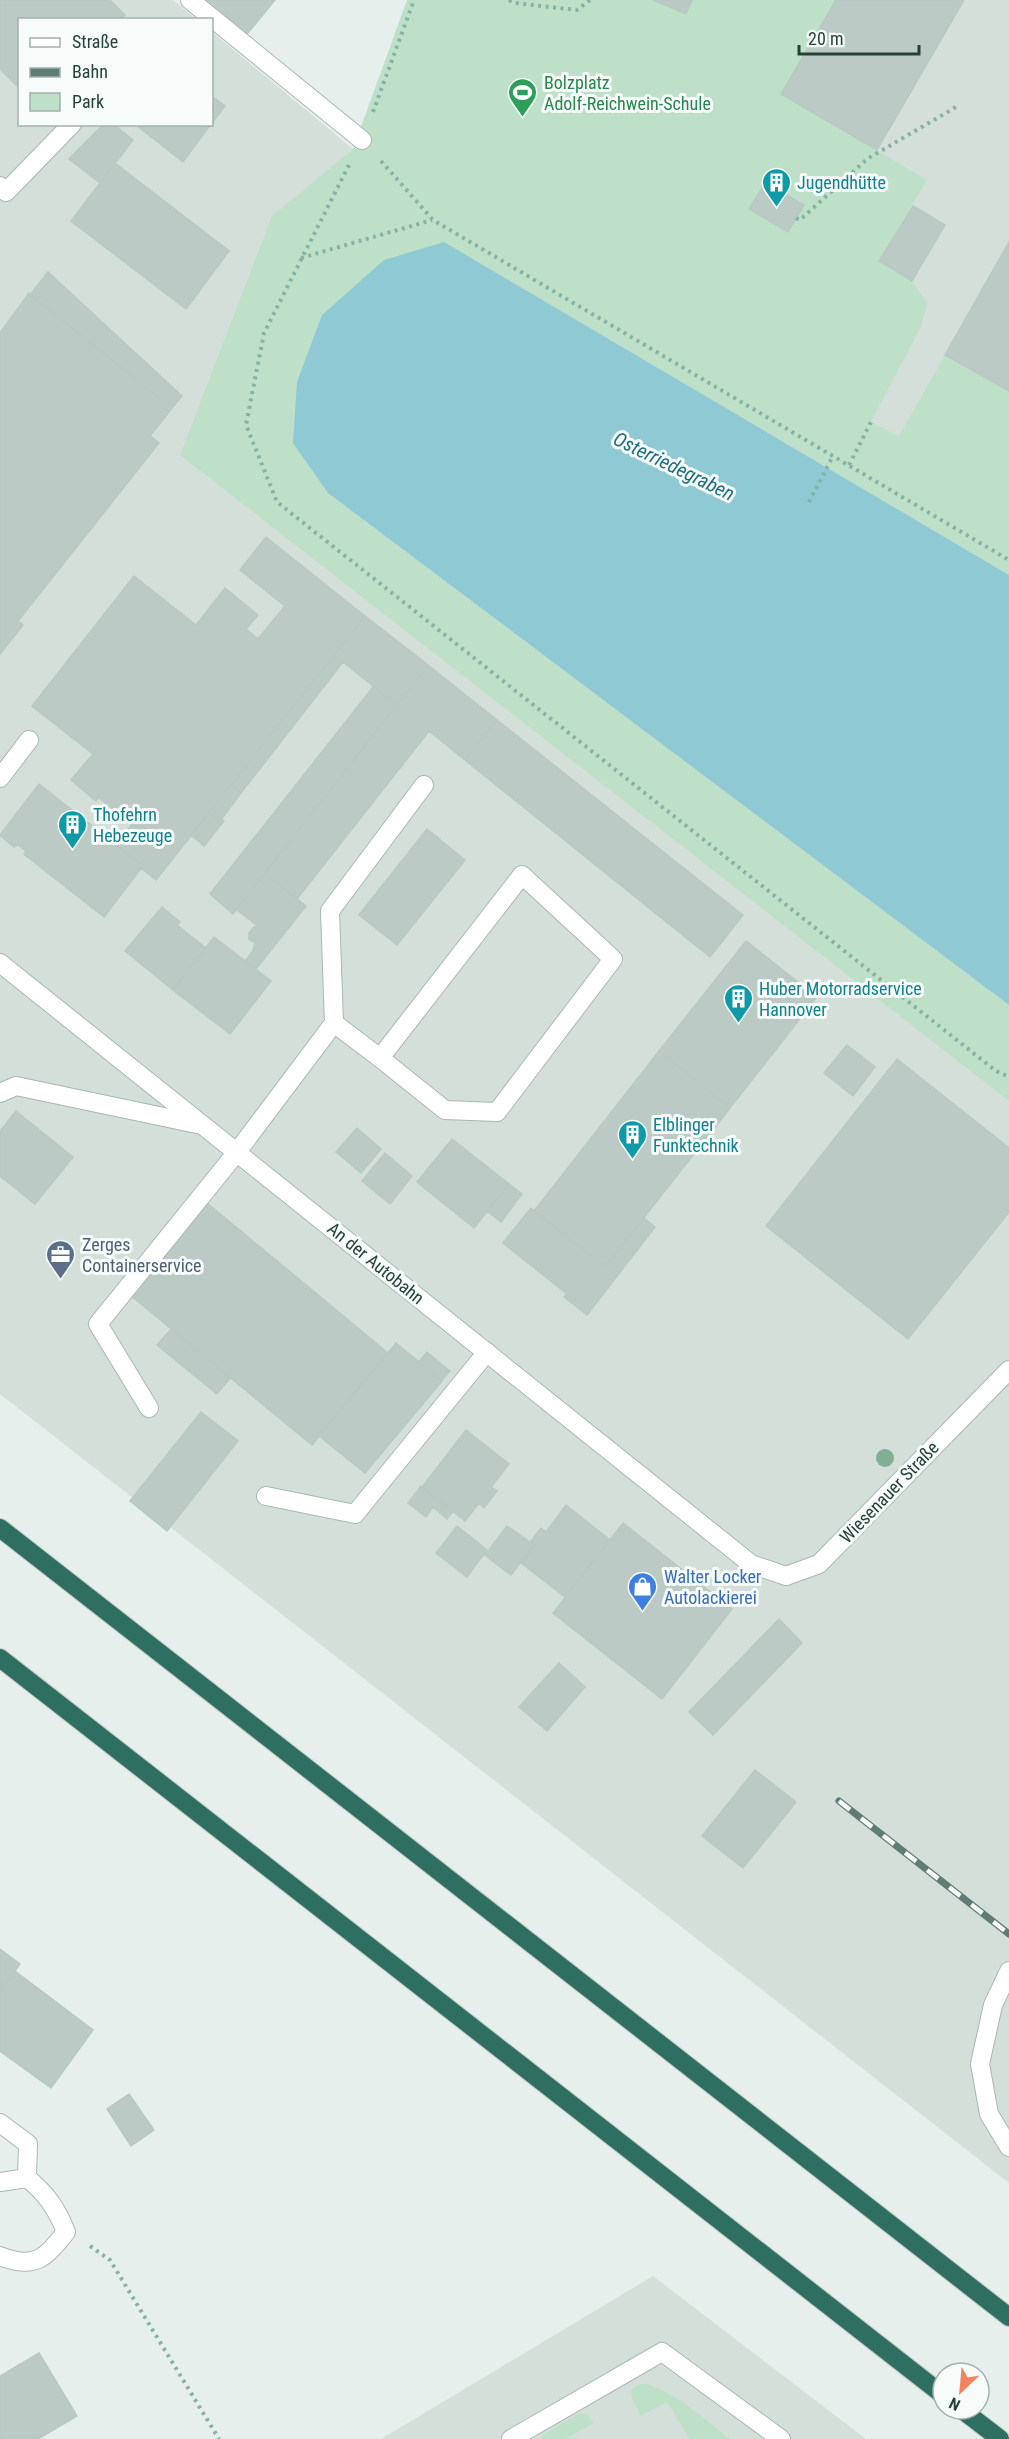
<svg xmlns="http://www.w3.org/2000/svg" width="1009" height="2439" font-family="'Roboto Condensed',sans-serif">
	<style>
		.built { fill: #d4dfda }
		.green { fill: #bfe0c8 }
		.water { fill: #8ec9d4 }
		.building { fill: #bbcac4; stroke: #b8c9c2; stroke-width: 1.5 }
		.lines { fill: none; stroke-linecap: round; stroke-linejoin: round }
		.minor-casing { stroke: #a8b8b2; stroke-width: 20 }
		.highway-casing { stroke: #c2cac8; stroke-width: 20 }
		.path { stroke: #86b3a5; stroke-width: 4; stroke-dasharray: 3 4.5; stroke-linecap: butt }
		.minor { stroke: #fff; stroke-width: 18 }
		.highway { stroke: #2f6f62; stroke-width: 18 }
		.rail-casing { stroke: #5f7d75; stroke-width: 7 }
		.rail { stroke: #f7fbf9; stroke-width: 4.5; stroke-dasharray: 14; stroke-linecap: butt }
		.tree { fill: #80af93 }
		.labels { text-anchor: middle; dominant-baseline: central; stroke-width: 6; stroke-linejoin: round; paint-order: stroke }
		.leisure-label { font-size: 18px; fill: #27864d; stroke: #f7fbf9; text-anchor: start }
		.culture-label { font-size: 18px; fill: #0d838f; stroke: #f7fbf9; text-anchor: start }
		.service-label { font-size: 18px; fill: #4e5e75; stroke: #f7fbf9; text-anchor: start }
		.street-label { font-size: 18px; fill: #24423a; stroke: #f7fbf9 }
		.shop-label { font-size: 18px; fill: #366cbe; stroke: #f7fbf9; text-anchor: start }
		.water-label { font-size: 20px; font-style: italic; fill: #1c6f80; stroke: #f7fbf9 }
	</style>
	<rect width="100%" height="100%" fill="#e6efeb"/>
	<!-- built -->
	<path class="built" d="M0 0H173L196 19 20 20V124H212V32L353 149 744 0H1009V2183L0 1394Z
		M653 2276 866 2439H381Z"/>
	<!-- green -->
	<path class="green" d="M407 0H836L781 94 927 180 879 260 912 281 927 303 921 326 871 422 899 436 945 355 1009 391V575L444 242 328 493 1009 1005V1101L180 455 272 216 353 149Z
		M645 2383C678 2394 703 2418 730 2439H690L667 2402 641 2416 632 2398 631 2390 637 2385Z
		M580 2413 588 2415 594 2423 566 2439H541L544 2434Z"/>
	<!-- water -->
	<path class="water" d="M444 242 1009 575V1005L328 493 293 443 297 382 322 315 384 260Z"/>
	<!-- building -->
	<path class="building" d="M0 0H110L125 15 120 20H20V89L0 69Z
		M205 0H275L247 34Z
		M653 0H692L686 14Z
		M836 0H964L877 150 781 94Z
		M212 96 225 106 212 123Z
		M104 124H113L133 140 100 183 69 159Z
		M135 124H211L183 162Z
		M115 163 229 251 186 309 71 221Z
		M765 183 804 205 788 232 749 209Z
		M913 206 945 225 912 281 879 261Z
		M1009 242V391L945 355Z
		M48 272 182 396 172 408 30 295Z
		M29 293 172 408 150 436 159 443 18 621 23 625 0 654V333Z
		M266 537 365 616 156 880 141 868 143 866 116 845 132 824 98 797 96 801 71 780 93 754 32 706 134 576 196 625 225 588 258 615 246 629 258 639 285 606 240 570Z
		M365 616 428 665 397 705 343 662 241 793 231 785Z
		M428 665 497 720 465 760 429 731 297 899 265 873Z
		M373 687 397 705 233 914 210 894Z
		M497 720 743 915 710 957 465 760Z
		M39 784 143 866 104 917 24 854 26 851 18 845 14 847 0 835Z
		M231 785 241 793 220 821 209 813Z
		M209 813 220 821 221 818 224 821 204 846 191 835Z
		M427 829 465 860 397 945 359 915Z
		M265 873 306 906 256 969 245 961 253 951 255 943 249 939V933L254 927 258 926 236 909Z
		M162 907 180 922 177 925 206 948 173 990 125 951Z
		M214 937 271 981 230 1034 173 990Z
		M746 941 817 997 730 1108 659 1051Z
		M847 1045 875 1067 853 1096 824 1073Z
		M659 1051 730 1108 605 1267 534 1211Z
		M897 1059 1009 1148V1212L908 1339 766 1226Z
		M16 1111 73 1157 35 1204 0 1176V1131Z
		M357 1128 381 1149 361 1173 336 1152Z
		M452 1139 509 1184 474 1228 417 1182Z
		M385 1153 412 1176 390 1204 362 1181Z
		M509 1184 522 1194 501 1222 487 1211Z
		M207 1203 388 1353 312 1445 130 1295Z
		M531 1208 605 1267 644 1218 655 1227 587 1315 564 1297 567 1294 503 1243Z
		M171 1329 230 1378 217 1394 157 1345Z
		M396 1343 442 1381 365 1473 319 1436Z
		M427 1352 450 1371 441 1381 419 1362Z
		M201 1412 238 1441 167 1531 130 1501Z
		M466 1430 509 1464 491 1487 497 1491 484 1508 479 1503 465 1521 422 1487Z
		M421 1486 453 1511 447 1519 433 1507 426 1517 408 1503Z
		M566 1505 610 1540 565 1597 521 1563 536 1545 531 1541 541 1528 546 1532Z
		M623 1523 732 1609 662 1699 553 1613Z
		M457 1526 487 1550 467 1577 436 1553Z
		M507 1526 534 1545 511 1575 485 1555Z
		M779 1619 802 1643 713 1735 689 1712Z
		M559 1663 585 1687 547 1731 519 1707Z
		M755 1770 796 1802 743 1868 702 1836Z
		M0 1949 20 1964 0 1992Z
		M15 1971 93 2030 51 2088 0 2051V1992Z
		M129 2094 154 2130 131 2146 107 2109Z
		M39 2353 77 2416 38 2439H0V2376Z"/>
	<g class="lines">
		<defs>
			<path id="minor" d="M190 0 362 140
				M0 186 6 192 72 124
				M0 778 29 740
				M0 963 751 1564 786 1576 819 1564 1009 1370
				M334 1023 330 911 424 785
				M0 1093 16 1086 197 1124
				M149 1408 98 1324 237 1152 334 1023 380 1058 522 875 613 959 497 1112 445 1110 380 1058
				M266 1496 355 1514 487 1352
				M1009 1971 993 2005 980 2064 989 2114 1009 2147
				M0 2123 28 2144 27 2178
				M0 2182 27 2178C46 2193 57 2209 66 2232 45 2258 35 2270 0 2256
				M511 2439 662 2352 781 2439"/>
			<path id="highway" d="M0 1528 1009 2317
				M0 1658 943 2395
				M961 2409 1000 2439"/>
		</defs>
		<!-- minor casing -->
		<use href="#minor" class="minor-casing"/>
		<!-- highway casing -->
		<use href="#highway" class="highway-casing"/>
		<!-- path -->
		<path class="path" d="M509 0 515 3 577 10 590 0
			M373 112 414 0
			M381 161 433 220 1009 560
			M349 165 264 333 246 425 277 502 996 1071 1009 1077
			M796 218 800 220 867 159 956 107
			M301 258 432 220
			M849 465 871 422
			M809 502 833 456
			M90 2246 110 2260 219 2439"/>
		<!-- minor -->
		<use href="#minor" class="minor"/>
		<!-- highway -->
		<use href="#highway" class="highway"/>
		<defs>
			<path id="rail" d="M839 1801 1009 1934"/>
		</defs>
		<!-- rail casing -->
		<use href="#rail" class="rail-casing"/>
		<!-- rail -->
		<use href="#rail" class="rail"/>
	</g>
	<!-- trees -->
	<circle class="tree" cx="885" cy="1458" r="9"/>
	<!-- icons -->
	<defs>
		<symbol id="stadium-pin" viewBox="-11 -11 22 30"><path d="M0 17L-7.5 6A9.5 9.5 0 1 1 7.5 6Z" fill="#2e9e5b" stroke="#f7fbf9"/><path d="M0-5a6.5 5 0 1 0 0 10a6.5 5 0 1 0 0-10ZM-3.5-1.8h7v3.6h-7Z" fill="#fff"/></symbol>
		<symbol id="building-pin" viewBox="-11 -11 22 30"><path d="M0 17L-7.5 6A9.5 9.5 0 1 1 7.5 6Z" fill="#0f9aa8" stroke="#f7fbf9"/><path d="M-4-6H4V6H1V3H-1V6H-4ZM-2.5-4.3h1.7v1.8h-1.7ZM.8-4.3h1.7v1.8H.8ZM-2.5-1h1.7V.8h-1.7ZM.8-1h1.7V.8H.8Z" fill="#fff"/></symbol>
		<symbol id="office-pin" viewBox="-11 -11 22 30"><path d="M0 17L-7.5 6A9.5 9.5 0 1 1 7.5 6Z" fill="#5c6f8a" stroke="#f7fbf9"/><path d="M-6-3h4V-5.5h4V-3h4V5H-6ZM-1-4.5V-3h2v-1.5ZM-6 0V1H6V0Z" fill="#fff"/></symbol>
		<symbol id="shop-pin" viewBox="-11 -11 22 30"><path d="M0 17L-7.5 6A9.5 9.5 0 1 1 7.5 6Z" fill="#3f7fe0" stroke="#f7fbf9"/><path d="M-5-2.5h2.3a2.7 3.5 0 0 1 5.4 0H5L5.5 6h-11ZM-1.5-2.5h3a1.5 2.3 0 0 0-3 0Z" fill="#fff"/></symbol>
	</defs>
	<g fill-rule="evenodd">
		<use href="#stadium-pin" x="506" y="76" width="33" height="45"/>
		<use href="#building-pin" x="760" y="166" width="33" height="45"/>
		<use href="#building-pin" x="56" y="808" width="33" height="45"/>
		<use href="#building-pin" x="722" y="982" width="33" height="45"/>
		<use href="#building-pin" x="616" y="1118" width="33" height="45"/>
		<use href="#office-pin" x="44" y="1238" width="33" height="45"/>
		<use href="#shop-pin" x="626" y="1570" width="33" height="45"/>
	</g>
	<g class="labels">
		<!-- leisure labels -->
		<g class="leisure-label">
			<text x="544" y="82">Bolzplatz<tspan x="544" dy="21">Adolf-Reichwein-Schule</tspan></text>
		</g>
		<!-- culture labels -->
		<g class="culture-label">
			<text x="797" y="182">Jugendhütte</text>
			<text x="93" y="814">Thofehrn<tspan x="93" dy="21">Hebezeuge</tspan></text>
			<text x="759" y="988">Huber Motorradservice<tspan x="759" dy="21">Hannover</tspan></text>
			<text x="653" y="1124">Elblinger<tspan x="653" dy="21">Funktechnik</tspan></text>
		</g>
		<!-- service labels -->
		<g class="service-label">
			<text x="82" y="1244">Zerges<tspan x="82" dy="21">Containerservice</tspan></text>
		</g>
		<!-- street labels -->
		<g class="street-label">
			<text transform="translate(376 1263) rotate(39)">An der Autobahn</text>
			<text transform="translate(889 1492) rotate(-46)">Wiesenauer Straße</text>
		</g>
		<!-- shop labels -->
		<g class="shop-label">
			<text x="664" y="1576">Walter Locker<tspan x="664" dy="21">Autolackierei</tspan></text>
		</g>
		<!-- water labels -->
		<g class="water-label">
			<text transform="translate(674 466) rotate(26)">Osterriedegraben</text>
		</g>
	</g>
	<!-- legend -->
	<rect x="18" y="18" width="195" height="108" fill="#f7fbf9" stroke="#a3b1ad" stroke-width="1.5"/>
	<rect x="30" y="38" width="30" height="9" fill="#ffffff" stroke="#a3b1ad" stroke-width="1.5"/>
	<text x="72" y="48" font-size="18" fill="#24423a">Straße</text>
	<rect x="30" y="68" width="30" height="9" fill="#5f7d75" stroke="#a3b1ad" stroke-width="1.5"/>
	<text x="72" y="78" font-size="18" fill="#24423a">Bahn</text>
	<rect x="30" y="93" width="30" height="18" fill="#bfe0c8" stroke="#a3b1ad" stroke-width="1.5"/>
	<text x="72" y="108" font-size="18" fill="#24423a">Park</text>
	<!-- north arrow -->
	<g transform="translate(961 2391) rotate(206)"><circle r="28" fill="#f7fbf9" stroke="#a3b1ad" stroke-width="1.5"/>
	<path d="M0-4.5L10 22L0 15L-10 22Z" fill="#f4845f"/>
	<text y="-9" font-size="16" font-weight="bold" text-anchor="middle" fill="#24423a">N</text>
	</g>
	<!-- scale -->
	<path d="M799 45v9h120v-9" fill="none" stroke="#24423a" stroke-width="3"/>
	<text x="808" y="45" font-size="18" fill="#24423a" stroke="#f7fbf9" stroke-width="4.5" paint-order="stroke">20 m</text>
</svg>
